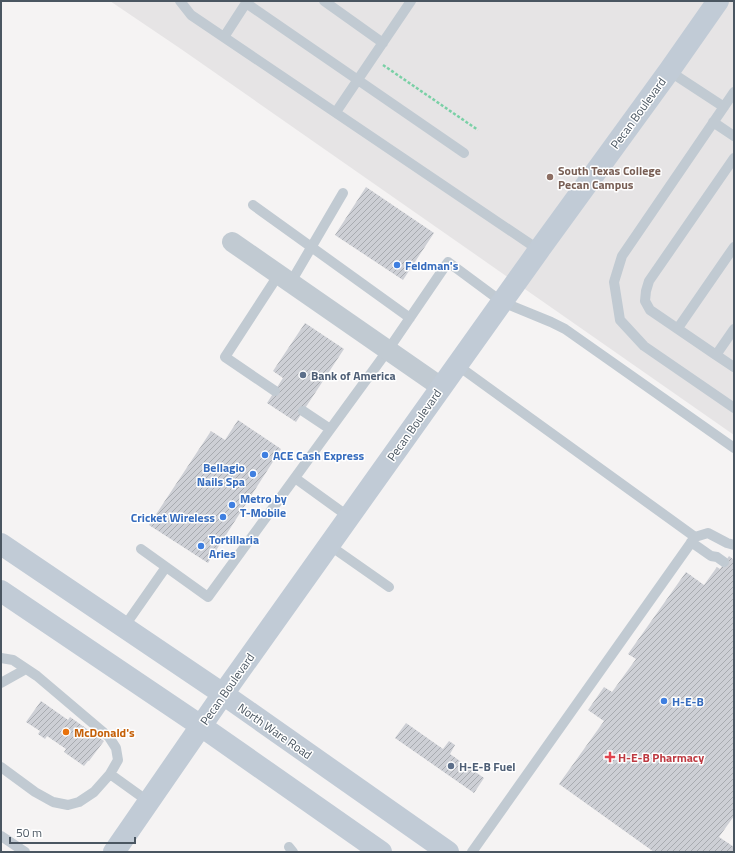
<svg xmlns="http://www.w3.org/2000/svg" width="735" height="853" font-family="'Titillium Web',sans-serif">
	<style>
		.education { fill: #e6e4e5 }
		.building { fill: url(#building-hatch) }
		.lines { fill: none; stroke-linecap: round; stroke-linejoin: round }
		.path { stroke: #7ad0a6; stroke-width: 2.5; stroke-dasharray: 3 2; stroke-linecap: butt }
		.lane { stroke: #c1cad2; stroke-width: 10 }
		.street { stroke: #c1cad2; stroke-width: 20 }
		.secondary { stroke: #c1cbd6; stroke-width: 22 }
		.education-dot { fill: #8d6e63; stroke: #fff; stroke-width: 1.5 }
		.shop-dot { fill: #3f7fe0; stroke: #fff; stroke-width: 1.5 }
		.service-dot { fill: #5c6f8a; stroke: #fff; stroke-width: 1.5 }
		.food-dot { fill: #e8710a; stroke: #fff; stroke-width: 1.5 }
		.health-dot { fill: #e0444e; stroke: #fff; stroke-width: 1.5 }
		.labels { text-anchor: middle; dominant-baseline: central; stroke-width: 3; stroke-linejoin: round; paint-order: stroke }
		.street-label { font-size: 12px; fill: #4a5661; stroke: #fff }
		.education-label { font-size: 12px; font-weight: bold; fill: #785e54; stroke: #fff; text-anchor: start }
		.shop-label { font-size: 12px; font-weight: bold; fill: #366cbe; stroke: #fff; text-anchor: start }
		.service-label { font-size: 12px; font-weight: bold; fill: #4e5e75; stroke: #fff; text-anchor: start }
		.food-label { font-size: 12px; font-weight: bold; fill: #c56008; stroke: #fff; text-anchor: start }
		.health-label { font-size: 12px; font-weight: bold; fill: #be3a42; stroke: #fff; text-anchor: start }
	</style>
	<defs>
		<pattern id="building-hatch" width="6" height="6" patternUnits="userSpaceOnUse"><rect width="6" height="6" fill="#cdcfd5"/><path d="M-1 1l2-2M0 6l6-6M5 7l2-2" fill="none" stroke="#a8abb0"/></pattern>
	</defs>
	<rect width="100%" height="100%" fill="#f5f3f3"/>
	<!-- education -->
	<path class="education" d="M110 1H734V435L181 49Z"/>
	<!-- building -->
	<path class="building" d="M366 187 434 233 403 280 335 235Z
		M305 323 344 349 296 422 267 403 283 378 273 371Z
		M238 420 281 449 208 563 149 525 211 431 225 440Z
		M729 556 734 560V816L719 837 734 847V852H654L559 784 604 721 588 710 604 687 612 692 636 659 628 654 686 572 704 585 717 567 720 569Z
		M41 701 68 720 70 717 104 741 89 761H88L84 766 64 752 66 749 47 736 45 739 38 734 40 731 26 722Z
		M406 723 443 749 449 741 455 745 450 754 484 778 474 793 395 738Z"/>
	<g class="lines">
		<!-- path -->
		<path class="path" d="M383 65 478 130"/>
		<!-- lane -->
		<path class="lane" d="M180 1 191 15 539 250
			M248 1 246 3 464 153
			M324 1 383 43
			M224 37 246 3
			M669 71 724 107
			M734 92 622 256 614 282 620 320 644 346 734 408
			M336 112 411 1
			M713 122 734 136
			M253 205 410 318
			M291 282 343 193
			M678 328 734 247
			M734 329 716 355 734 367
			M716 355 650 310 645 301 646 291 649 281 734 158
			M457 365 695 537
			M275 391 225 357 279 274
			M303 411 330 429
			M295 478 349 517
			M691 542 711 556 717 557 724 562
			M329 545 389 587
			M141 549 208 597 388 350 448 262 502 302 551 322 565 329 734 448
			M124 627 166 567
			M1 658 13 660 37 676 109 737 116 748 118 760 110 774 94 792 79 802 68 805 53 802 35 792 1 767
			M1 683 26 669
			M110 774 149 802
			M1 836 25 852
			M289 847 293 852
			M472 852 695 537 708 533 727 543 734 545"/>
		<!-- street -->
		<path class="street" d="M232 242 441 387"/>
		<!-- secondary -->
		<path class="secondary" d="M1 544 223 694 448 852
			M1 591 201 726 381 852
			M114 852 223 694 539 250 669 71 718 1"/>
	</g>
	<!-- markers -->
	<circle class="education-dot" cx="550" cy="177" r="4"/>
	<g class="shop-dot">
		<circle cx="397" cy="265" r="4"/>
		<circle cx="265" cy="455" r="4"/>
		<circle cx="253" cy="474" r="4"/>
		<circle cx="232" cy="505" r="4"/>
		<circle cx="223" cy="517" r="4"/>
		<circle cx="201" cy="546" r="4"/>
		<circle cx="664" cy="701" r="4"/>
	</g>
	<g class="service-dot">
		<circle cx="303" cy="375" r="4"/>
		<circle cx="451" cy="766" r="4"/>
	</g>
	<circle class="food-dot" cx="66" cy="732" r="4"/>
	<path class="health-dot" d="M608 751h4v4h4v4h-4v4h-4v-4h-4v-4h4z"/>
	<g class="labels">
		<!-- street labels -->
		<g class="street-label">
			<text transform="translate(638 113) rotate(-54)">Pecan Boulevard</text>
			<text transform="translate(414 425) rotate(-55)">Pecan Boulevard</text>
			<text transform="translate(227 689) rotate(-55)">Pecan Boulevard</text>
			<text transform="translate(275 731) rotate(35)">North Ware Road</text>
		</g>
		<!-- education labels -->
		<g class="education-label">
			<text x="558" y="170">South Texas College<tspan x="558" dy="14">Pecan Campus</tspan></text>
		</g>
		<!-- shop labels -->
		<g class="shop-label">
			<text x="405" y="265">Feldman's</text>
			<text x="273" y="455">ACE Cash Express</text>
			<text x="245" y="467" text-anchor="end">Bellagio<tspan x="245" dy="14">Nails Spa</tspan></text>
			<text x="240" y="498">Metro by<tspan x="240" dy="14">T-Mobile</tspan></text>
			<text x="215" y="517" text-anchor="end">Cricket Wireless</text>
			<text x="209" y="539">Tortillaria<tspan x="209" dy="14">Aries</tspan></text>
			<text x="672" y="701">H-E-B</text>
		</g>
		<!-- service labels -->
		<g class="service-label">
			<text x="311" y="375">Bank of America</text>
			<text x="459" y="766">H-E-B Fuel</text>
		</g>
		<!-- food labels -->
		<g class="food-label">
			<text x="74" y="732">McDonald's</text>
		</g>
		<!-- health labels -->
		<g class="health-label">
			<text x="618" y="757">H-E-B Pharmacy</text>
		</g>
	</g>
	<!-- border -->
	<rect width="735" height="853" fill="none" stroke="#4a5661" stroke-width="4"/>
	<!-- scale -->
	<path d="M10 837v6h125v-6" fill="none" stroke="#4a5661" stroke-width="2"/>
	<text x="16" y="837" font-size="12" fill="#4a5661" stroke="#ffffff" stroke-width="3" paint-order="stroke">50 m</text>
</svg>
